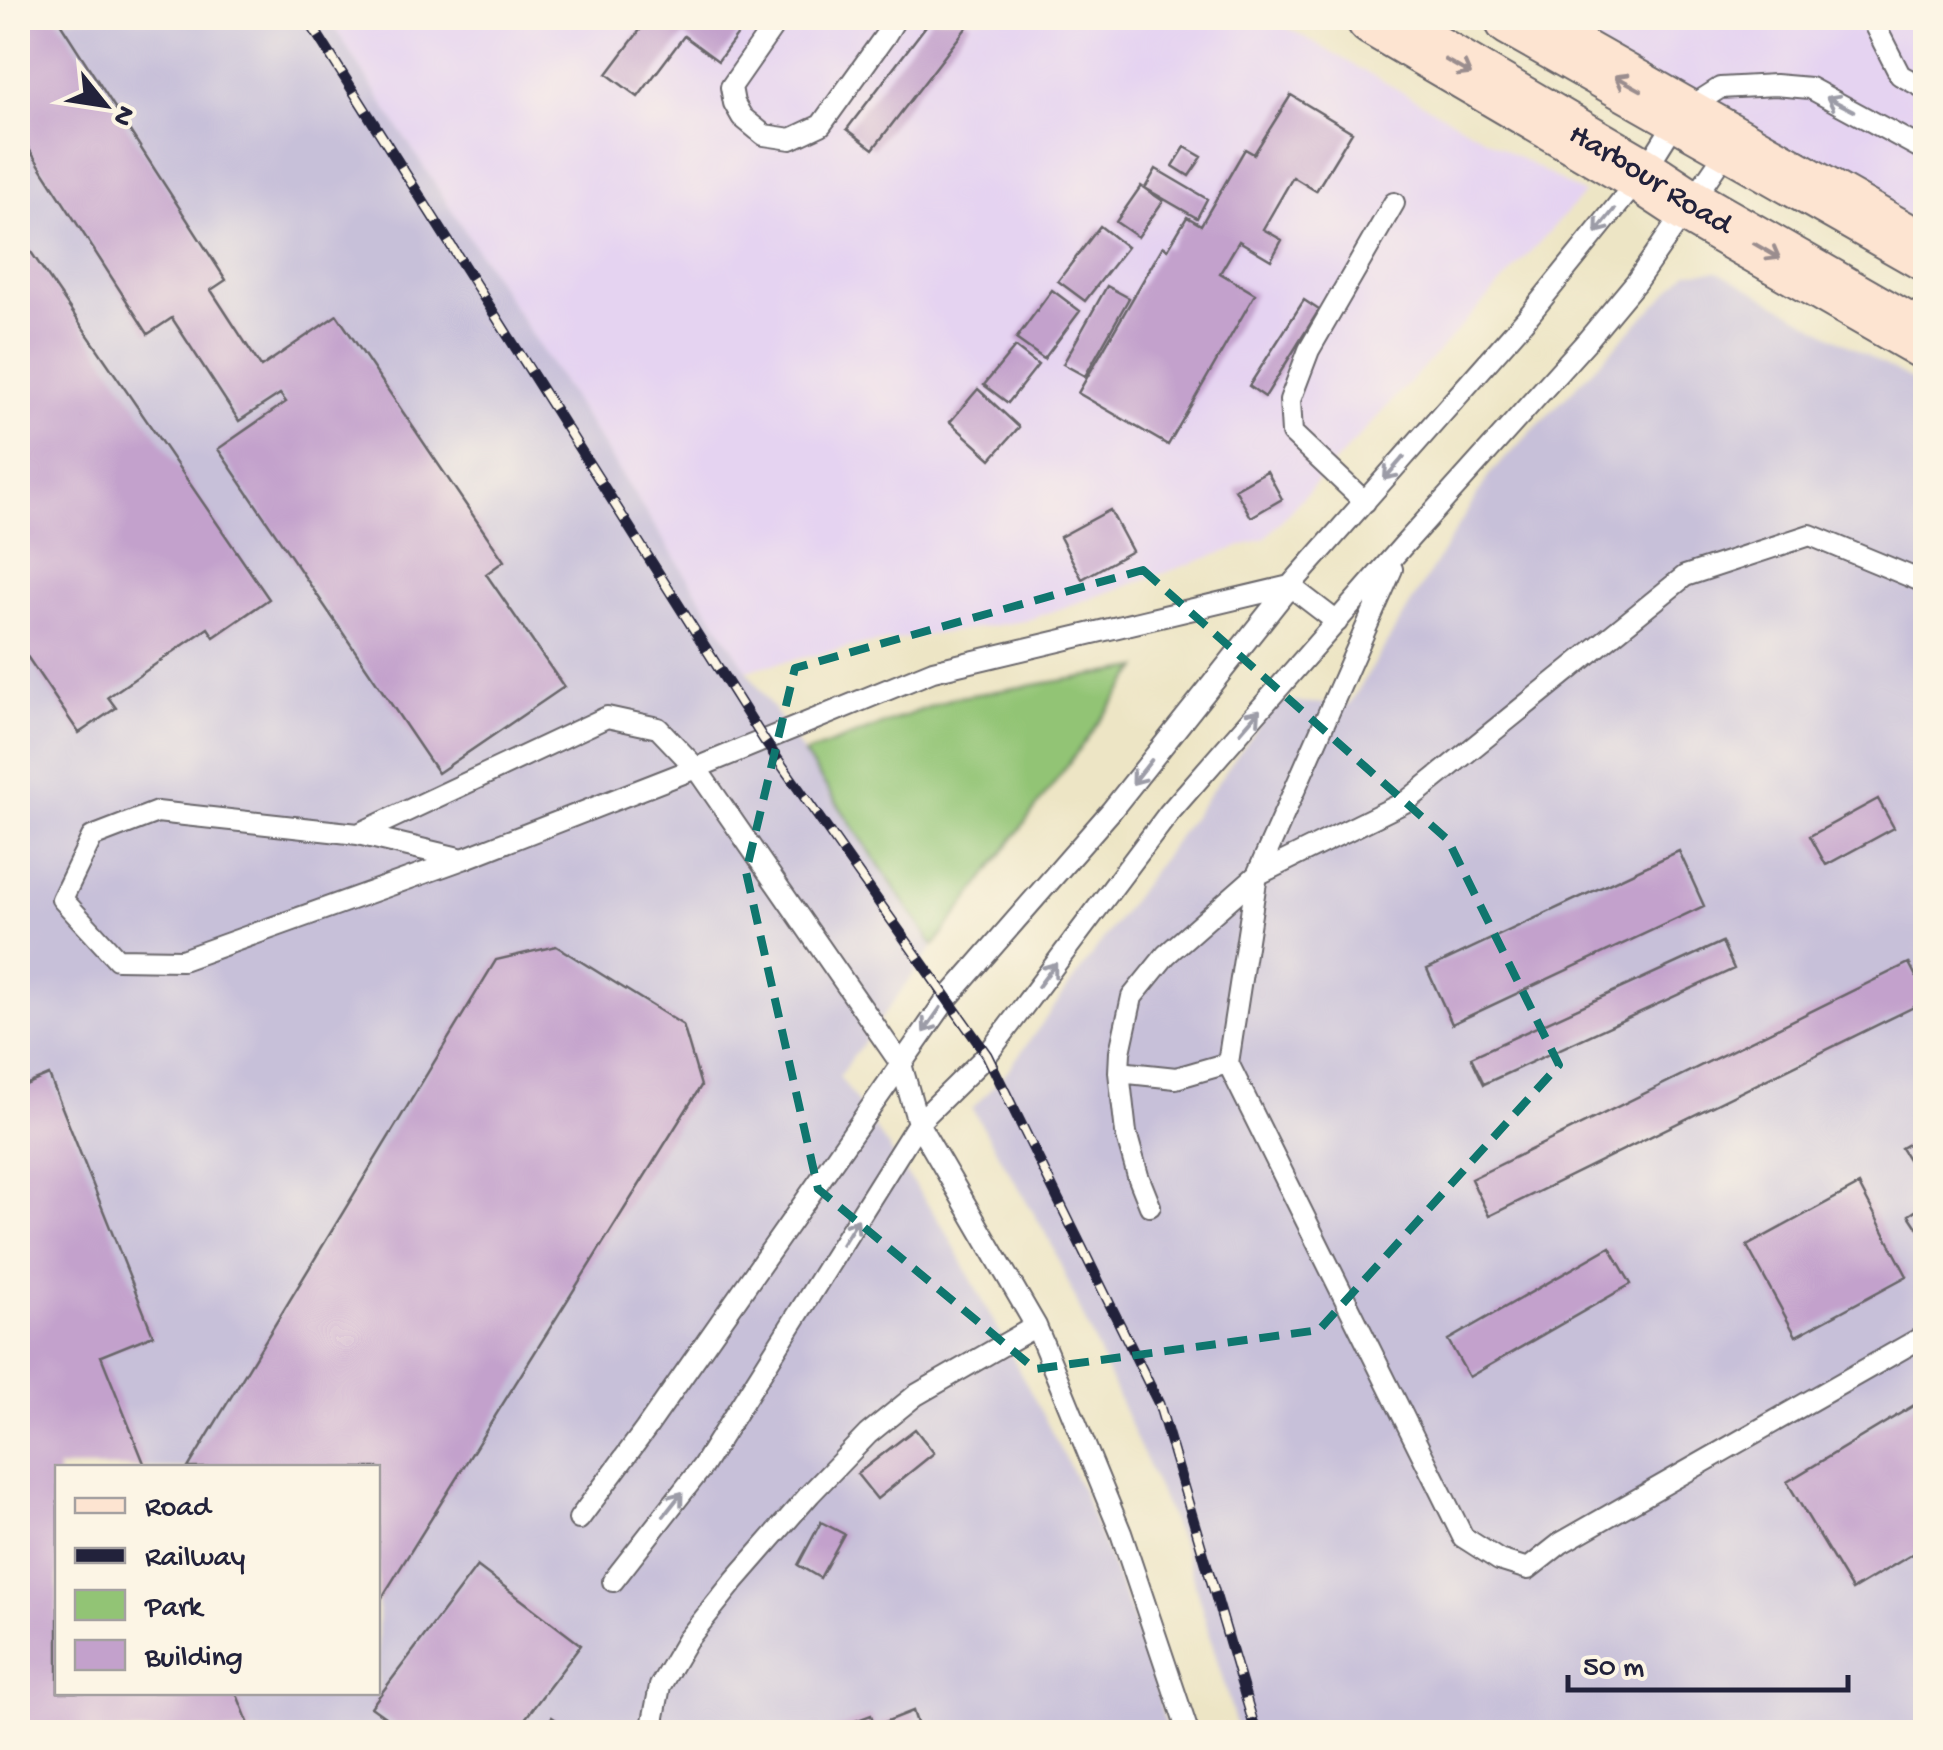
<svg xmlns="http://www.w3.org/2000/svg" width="1943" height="1750" font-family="'Gochi Hand',sans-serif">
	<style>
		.built { fill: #e5d3f1 }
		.industrial { fill: #c7c0d9; fill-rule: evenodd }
		.green { fill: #92c475; stroke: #5a7358; stroke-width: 2.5 }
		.building { fill: #c3a1cc }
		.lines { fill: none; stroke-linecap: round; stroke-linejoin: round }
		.service-casing { stroke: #69666b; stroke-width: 24 }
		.secondary-casing { stroke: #69666b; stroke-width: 59 }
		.service { stroke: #fff; stroke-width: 20 }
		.secondary { stroke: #fde4d1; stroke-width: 55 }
		.rail-casing { stroke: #22223b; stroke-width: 11 }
		.rail { stroke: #fcf5e5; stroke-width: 8; stroke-dasharray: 22; stroke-linecap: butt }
		.oneway { stroke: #9a8d8e }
		.oneway2 { stroke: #9c9ca7 }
		.marked { fill: none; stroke: #0f766e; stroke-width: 8; stroke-dasharray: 20 12; stroke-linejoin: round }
		.labels { text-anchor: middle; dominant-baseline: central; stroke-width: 8; stroke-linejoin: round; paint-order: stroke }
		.street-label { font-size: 32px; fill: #22223b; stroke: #fcf5e5 }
	</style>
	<rect width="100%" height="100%" fill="#fcf5e5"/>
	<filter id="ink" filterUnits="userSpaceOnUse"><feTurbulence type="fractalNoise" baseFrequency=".01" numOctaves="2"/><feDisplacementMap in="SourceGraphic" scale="20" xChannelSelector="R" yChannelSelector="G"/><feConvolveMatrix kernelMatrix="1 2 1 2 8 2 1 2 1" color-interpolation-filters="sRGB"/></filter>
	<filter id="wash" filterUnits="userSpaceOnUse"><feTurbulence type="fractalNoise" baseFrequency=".0048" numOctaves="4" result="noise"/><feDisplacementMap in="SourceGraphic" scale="40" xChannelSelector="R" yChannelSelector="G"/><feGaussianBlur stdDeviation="2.25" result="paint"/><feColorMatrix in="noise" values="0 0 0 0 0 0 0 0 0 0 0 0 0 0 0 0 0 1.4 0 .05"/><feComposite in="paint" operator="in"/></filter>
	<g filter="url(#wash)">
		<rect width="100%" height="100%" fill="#ede5c5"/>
		<!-- built -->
		<path class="built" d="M328 18H1270L1584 194 1265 538 1025 621 861 645 747 670Z
			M1542 18H1925V227Z"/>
		<!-- industrial -->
		<path class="industrial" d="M18 18H328L747 670 934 946 839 1076 946 1231 1081 1488 1149 1659 1167 1732H18ZM58 1468H378V1692H58Z
			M1718 271 1925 388V1732H1238L1185 1551 1050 1241 972 1109 1008 1070 1277 701 1349 705 1490 474 1688 272Z"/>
		<!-- green -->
		<path class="green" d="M1139 668 934 946 804 754 953 698Z"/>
		<g id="blocks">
			<!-- building -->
			<path class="building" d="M18 18H57L226 280 211 290 261 367 337 315 504 561 486 574 564 687 438 773 218 449 286 402 280 394 239 421 172 318 148 334 18 132Z
				M649 18H750L718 61 684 36 638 97 607 74Z
				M932 18H963L970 23 873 149 847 129Z
				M1291 95 1352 132 1316 191 1293 177 1263 229 1282 240 1271 260 1239 241 1220 273 1255 294 1168 445 1078 393 1163 246 1168 249 1187 217 1201 225 1245 149 1254 154Z
				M1185 147 1202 157 1189 176 1173 166Z
				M1156 169 1207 199 1197 218 1145 188Z
				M1141 186 1163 201 1138 237 1116 222Z
				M1100 226 1127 247 1085 301 1058 281Z
				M18 233 269 599 214 637 208 628 108 697 116 708 79 733 18 643Z
				M1107 286 1129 298 1085 376 1063 364Z
				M1052 290 1080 311 1044 359 1016 339Z
				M1304 300 1319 310 1265 397 1249 386Z
				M1015 347 1038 365 1008 403 984 385Z
				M978 389 1019 427 991 459 950 422Z
				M1267 471 1282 499 1251 517 1235 489Z
				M1110 510 1132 551 1082 579 1060 537Z
				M1878 799 1894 828 1826 865 1810 836Z
				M1679 851 1704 906 1452 1024 1427 969Z
				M1722 942 1734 969 1484 1084 1471 1057Z
				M556 946 683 1025 701 1086 378 1604V1468H188L496 960Z
				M1909 963 1926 996V1001L1489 1216 1471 1179Z
				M49 1075 153 1335 101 1356 146 1468H58V1692H236L252 1732H18V1088Z
				M1926 1134V1188L1901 1148Z
				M1859 1185 1907 1276 1796 1336 1747 1246Z
				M1926 1204V1241L1909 1215Z
				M1610 1247 1631 1284 1469 1377 1448 1340Z
				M1926 1398V1546L1852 1590 1787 1482Z
				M915 1429 934 1453 877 1499 857 1474Z
				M821 1522 844 1534 820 1578 798 1565Z
				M477 1566 581 1645 515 1732H406L371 1707Z
				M913 1711 920 1732H826L871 1715 875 1726Z
				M552 1717 573 1732H540Z"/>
		</g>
	</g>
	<g filter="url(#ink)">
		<use href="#blocks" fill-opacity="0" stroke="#69666b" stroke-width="2.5"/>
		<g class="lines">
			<defs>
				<path id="service" d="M779 18 731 87 734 103 742 117 764 135 791 139 821 125 885 36 896 18
					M1871 18 1900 75 1926 89
					M1365 502 1292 433 1290 400 1309 350 1394 203
					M1392 569 1257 875 1228 1063 1463 1537 1499 1560 1528 1569 1561 1543 1926 1335
					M358 834 607 717 658 728 696 768 901 1064 918 1123 1036 1326 1121 1533 1188 1732
					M463 859 358 834 157 812 92 837 62 899 117 959 182 960 463 859 696 768 933 671 1290 586 1337 622
					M1119 1072 1176 1078 1228 1063
					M1150 1206 1138 1176 1126 1133 1119 1072 1120 1052 1132 997 1166 955 1257 875 1407 801 1685 576 1810 535 1926 583
					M579 1519 645 1430 946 1000 1111 811 1290 586 1530 314 1642 175 1681 113 1720 88 1775 85 1810 88 1926 151
					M613 1581 702 1467 918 1123 987 1055 1169 813 1401 548 1586 342 1636 282 1730 146
					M651 1732 660 1686 687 1640 735 1580 810 1494 868 1434 916 1395 1036 1326"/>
				<g id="secondary">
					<path id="s1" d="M1374 18 1642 175 1689 206 1926 342"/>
					<path d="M1512 18 1926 253"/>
				</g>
			</defs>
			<!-- service casing -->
			<use href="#service" class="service-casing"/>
			<!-- secondary casing -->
			<use href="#secondary" class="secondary-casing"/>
			<!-- service -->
			<use href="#service" class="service"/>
			<!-- secondary -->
			<use href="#secondary" class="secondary"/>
			<defs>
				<path id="rail" d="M307 18 764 740 987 1055 1159 1404 1256 1732"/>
			</defs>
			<!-- rail casing -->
			<use href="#rail" class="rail-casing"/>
			<!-- rail -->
			<use href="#rail" class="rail"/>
		</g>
		<!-- one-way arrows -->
		<defs><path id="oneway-shaft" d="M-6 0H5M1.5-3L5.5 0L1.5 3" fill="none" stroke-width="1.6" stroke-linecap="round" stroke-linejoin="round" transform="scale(2.5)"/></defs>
		<g class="oneway">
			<use href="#oneway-shaft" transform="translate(1458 67) rotate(30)"/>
			<use href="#oneway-shaft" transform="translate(1628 83) rotate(-151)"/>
			<use href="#oneway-shaft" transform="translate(1767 251) rotate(30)"/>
		</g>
		<g class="oneway2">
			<use href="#oneway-shaft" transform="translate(1840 104) rotate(-153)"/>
			<use href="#oneway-shaft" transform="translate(1605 221) rotate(129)"/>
			<use href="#oneway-shaft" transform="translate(1394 468) rotate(131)"/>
			<use href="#oneway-shaft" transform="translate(1250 721) rotate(-49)"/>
			<use href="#oneway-shaft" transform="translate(1142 772) rotate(128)"/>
			<use href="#oneway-shaft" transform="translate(1047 975) rotate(-53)"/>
			<use href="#oneway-shaft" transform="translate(932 1020) rotate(125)"/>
			<use href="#oneway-shaft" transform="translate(850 1232) rotate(-58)"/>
			<use href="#oneway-shaft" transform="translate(673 1504) rotate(-52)"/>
		</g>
	</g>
	<!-- marked area -->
	<path class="marked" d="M1143 570 1448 840 1559 1065 1319 1330 1035 1369 818 1189 746 872 795 668Z"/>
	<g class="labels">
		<!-- street labels -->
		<g class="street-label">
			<text stroke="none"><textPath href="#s1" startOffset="320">Harbour Road</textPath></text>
		</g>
	</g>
	<!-- margin -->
	<rect width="1943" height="1750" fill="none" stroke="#fcf5e5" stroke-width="60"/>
	<!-- legend -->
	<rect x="55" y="1465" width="325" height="230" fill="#fcf5e5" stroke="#a5a1a1" stroke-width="2.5"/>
	<rect x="75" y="1498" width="50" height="15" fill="#fde4d1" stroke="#a5a1a1" stroke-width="2.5"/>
	<text x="145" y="1515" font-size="30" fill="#22223b">Road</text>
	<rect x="75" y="1548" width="50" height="15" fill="#22223b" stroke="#a5a1a1" stroke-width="2.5"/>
	<text x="145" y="1565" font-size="30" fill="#22223b">Railway</text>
	<rect x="75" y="1590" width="50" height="30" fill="#92c475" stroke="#a5a1a1" stroke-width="2.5"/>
	<text x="145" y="1615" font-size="30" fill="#22223b">Park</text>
	<rect x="75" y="1640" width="50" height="30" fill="#c3a1cc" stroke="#a5a1a1" stroke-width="2.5"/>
	<text x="145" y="1665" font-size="30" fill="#22223b">Building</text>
	<!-- north arrow -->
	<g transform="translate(105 105) rotate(120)" stroke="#fcf5e5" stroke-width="8" paint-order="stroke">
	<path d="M0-8L18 38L0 25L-18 38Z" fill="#22223b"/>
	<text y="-15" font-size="28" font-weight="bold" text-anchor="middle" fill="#22223b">N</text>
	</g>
	<!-- scale -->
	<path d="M1568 1675v15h280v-15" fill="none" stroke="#22223b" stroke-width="5"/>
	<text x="1583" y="1675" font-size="30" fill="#22223b" stroke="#fcf5e5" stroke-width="8" paint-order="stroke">50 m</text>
</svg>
